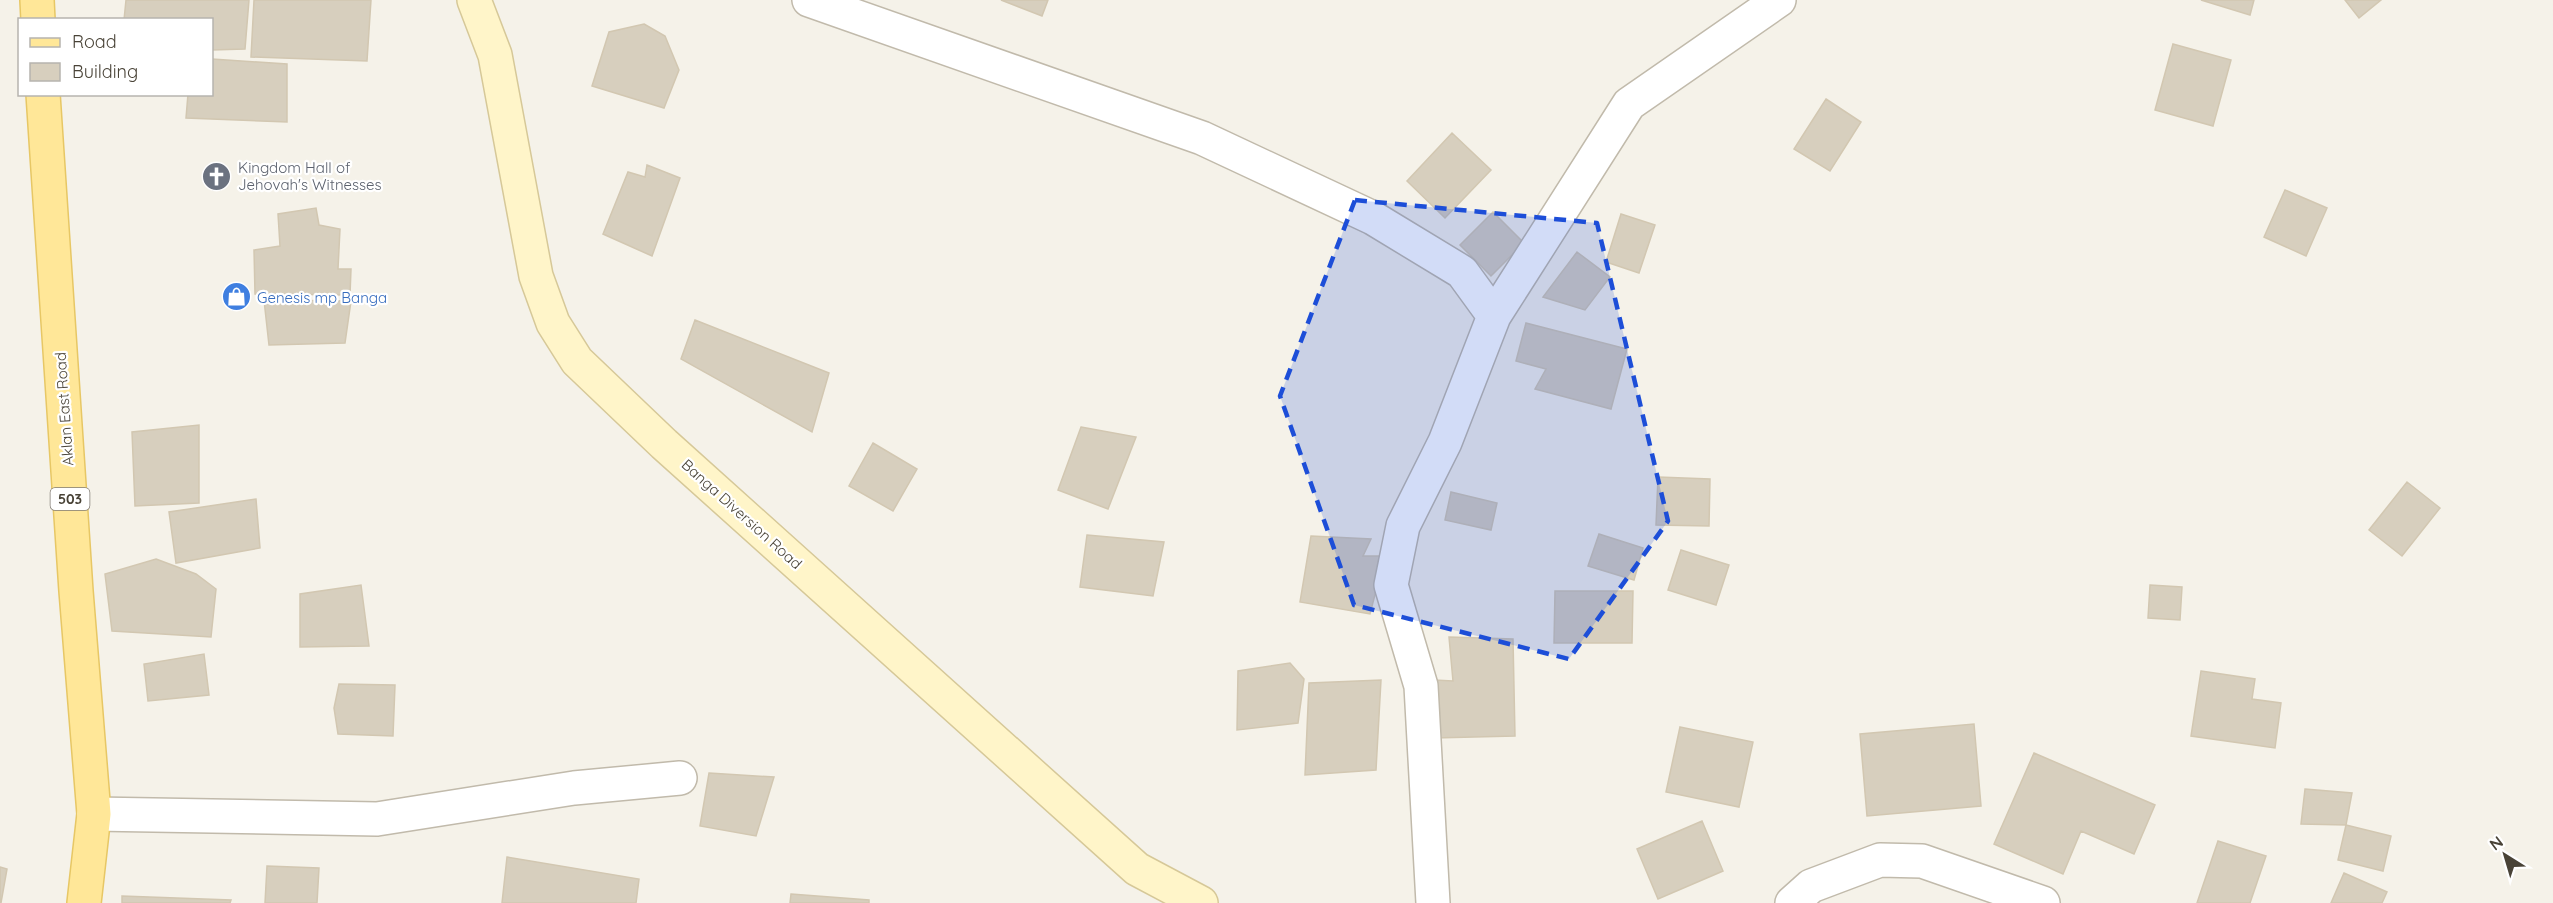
<svg xmlns="http://www.w3.org/2000/svg" width="2553" height="903" font-family="Quicksand,sans-serif">
	<style>
		.building { fill: #d7cfbe; stroke: #d2c7b1; stroke-width: 1.5 }
		.lines { fill: none; stroke-linecap: round; stroke-linejoin: round }
		.minor-casing { stroke: #c1baab; stroke-width: 36 }
		.secondary-casing { stroke: #d6c898; stroke-width: 36 }
		.primary-casing { stroke: #e7c765; stroke-width: 36 }
		.minor { stroke: #fff; stroke-width: 33 }
		.secondary { stroke: #fff5c9; stroke-width: 33 }
		.primary { stroke: #ffe798; stroke-width: 33 }
		.marked { fill: #1d4ed8; fill-opacity: 0.2; stroke: #1d4ed8; stroke-width: 4.5; stroke-dasharray: 12 8; stroke-linejoin: round }
		.labels { text-anchor: middle; dominant-baseline: central; stroke-width: 4.5; stroke-linejoin: round; paint-order: stroke }
		.shield { fill: #fff; stroke: #807b73; stroke-width: 1.5 }
		.shield-label { font-size: 14px; font-weight: bold; fill: #494337 }
		.worship-label { font-size: 15px; fill: #5b616d; stroke: #fff; text-anchor: start }
		.shop-label { font-size: 15px; fill: #366cbe; stroke: #fff; text-anchor: start }
		.street-label { font-size: 15px; fill: #494337; stroke: #fff }
	</style>
	<rect width="100%" height="100%" fill="#f5f2e9"/>
	<!-- building -->
	<path class="building" d="M126 0H249L245 49 212 50V20H124Z
		M254 0H371L367 61 251 57Z
		M1001 0H1048L1042 16Z
		M2201 0H2254L2250 15Z
		M2345 0H2381L2359 18Z
		M644 24 665 36 679 70 664 108 592 86 609 32Z
		M2173 44 2231 60 2213 126 2155 110Z
		M212 59 287 64V122L186 118 188 94H212Z
		M1826 99 1861 122 1830 171 1794 149Z
		M1452 133 1491 170 1445 218 1407 181Z
		M647 165 680 178 652 256 603 234 628 172 645 177Z
		M2285 190 2327 208 2306 256 2264 237Z
		M316 208 319 225 340 229 338 269H351L350 295 255 294 254 250 280 246 278 214Z
		M1493 212 1524 243 1491 276 1460 245Z
		M1621 214 1655 225 1639 273 1606 262Z
		M1577 252 1610 277 1585 310 1543 297Z
		M264 300 351 301 345 343 269 345Z
		M695 320 829 373 812 432 681 359Z
		M1526 323 1627 349 1611 409 1535 389 1546 369 1516 361Z
		M199 425V503L135 506 132 432Z
		M1081 427 1136 437 1108 509 1058 490Z
		M873 443 917 469 893 511 849 486Z
		M1658 477 1710 479 1709 526 1656 525Z
		M2407 482 2440 508 2402 556 2369 530Z
		M1451 492 1497 503 1491 530 1445 520Z
		M256 499 260 548 176 563 169 512Z
		M1599 534 1643 548 1634 580 1588 566Z
		M1087 535 1164 542 1153 596 1080 587Z
		M1311 536 1371 539 1363 556H1385L1370 614 1300 602Z
		M1681 550 1729 565 1716 605 1668 590Z
		M156 559 196 574 216 589 211 637 112 631 105 574Z
		M361 585 369 646 300 647V594Z
		M2150 585 2182 587 2180 620 2148 618Z
		M1555 591H1633L1632 643H1554Z
		M1449 637 1513 639 1515 736 1434 738 1435 680 1453 681Z
		M204 654 209 695 148 701 144 664Z
		M1290 663 1304 679 1298 723 1237 730 1238 671Z
		M2201 671 2255 679 2252 699 2281 703 2275 748 2191 736Z
		M1381 680 1376 770 1305 775 1309 683Z
		M339 684 395 685 393 736 338 734 334 708Z
		M1974 724 1981 806 1867 816 1860 734Z
		M1680 727 1753 742 1739 807 1666 792Z
		M2034 753 2155 805 2134 854 2081 831 2063 874 1994 844Z
		M709 773 774 777 756 836 700 826Z
		M2305 789 2352 793 2346 825 2301 824Z
		M1702 821 1723 871 1658 899 1637 849Z
		M2346 825 2391 836 2383 871 2338 860Z
		M2218 841 2266 856 2250 903H2197Z
		M507 857 639 879 636 903H502Z
		M267 866 319 868 317 903H265Z
		M0 867 7 869 1 903H0Z
		M2344 873 2387 892 2382 903H2331Z
		M791 894 869 900V903H790Z
		M122 896 231 900 230 903H122Z"/>
	<g class="lines">
		<defs>
			<path id="minor" d="M809 0 1202 138 1373 218 1462 272 1494 316 1629 104 1779 0
				M94 814 377 819 574 788 680 778
				M1433 903 1421 686 1391 585 1403 526 1445 442 1494 316
				M1792 903 1811 886 1880 860 1922 861 2043 903"/>
			<path id="secondary" d="M474 0 495 55 536 276 553 323 577 361 664 444 1137 869 1201 903"/>
			<path id="primary" d="M37 0 38 20
				M43 94 76 591 94 814 84 903"/>
		</defs>
		<!-- minor casing -->
		<use href="#minor" class="minor-casing"/>
		<!-- secondary casing -->
		<use href="#secondary" class="secondary-casing"/>
		<!-- primary casing -->
		<use href="#primary" class="primary-casing"/>
		<!-- minor -->
		<use href="#minor" class="minor"/>
		<!-- secondary -->
		<use href="#secondary" class="secondary"/>
		<!-- primary -->
		<use href="#primary" class="primary"/>
	</g>
	<!-- marked area -->
	<path class="marked" d="M1355 200 1597 223 1668 521 1569 659 1354 605 1280 396Z"/>
	<!-- icons -->
	<defs>
		<symbol id="church-disc" viewBox="-11 -11 22 22"><circle r="9.5" fill="#6b7280" stroke="#fff"/><path d="M-1.2-6h2.4v3.5h3.3v2.4h-3.3V6h-2.4V-.1h-3.3v-2.4h3.3Z" fill="#fff"/></symbol>
		<symbol id="shop-disc" viewBox="-11 -11 22 22"><circle r="9.5" fill="#3f7fe0" stroke="#fff"/><path d="M-5-2.5h2.3a2.7 3.5 0 0 1 5.4 0H5L5.5 6h-11ZM-1.5-2.5h3a1.5 2.3 0 0 0-3 0Z" fill="#fff"/></symbol>
	</defs>
	<g fill-rule="evenodd">
		<use href="#church-disc" x="200" y="160" width="33" height="33"/>
		<use href="#shop-disc" x="220" y="280" width="33" height="33"/>
	</g>
	<g class="labels">
		<!-- shield labels -->
		<rect class="shield" x="50.5" y="488" width="39" height="22" rx="4.5"/>
		<g class="shield-label">
			<text x="70" y="499">503</text>
		</g>
		<!-- worship labels -->
		<g class="worship-label">
			<text x="238" y="167">Kingdom Hall of<tspan x="238" dy="17">Jehovah's Witnesses</tspan></text>
		</g>
		<!-- shop labels -->
		<g class="shop-label">
			<text x="257" y="297">Genesis mp Banga</text>
		</g>
		<!-- street labels -->
		<g class="street-label">
			<text transform="translate(64 409) rotate(-94)">Aklan East Road</text>
			<text transform="translate(742 514) rotate(42)">Banga Diversion Road</text>
		</g>
	</g>
	<!-- legend -->
	<rect x="18" y="18" width="195" height="78" fill="#ffffff" stroke="#b6b4af" stroke-width="1.5"/>
	<rect x="30" y="38" width="30" height="9" fill="#ffe798" stroke="#b6b4af" stroke-width="1.5"/>
	<text x="72" y="48" font-size="18" fill="#494337">Road</text>
	<rect x="30" y="63" width="30" height="18" fill="#d7cfbe" stroke="#b6b4af" stroke-width="1.5"/>
	<text x="72" y="78" font-size="18" fill="#494337">Building</text>
	<!-- north arrow -->
	<g transform="translate(2505 855) rotate(323)" stroke="#ffffff" stroke-width="4.5" paint-order="stroke">
	<path d="M0-4.5L10 22L0 15L-10 22Z" fill="#494337"/>
	<text y="-9" font-size="16" font-weight="bold" text-anchor="middle" fill="#494337">N</text>
	</g>
</svg>
